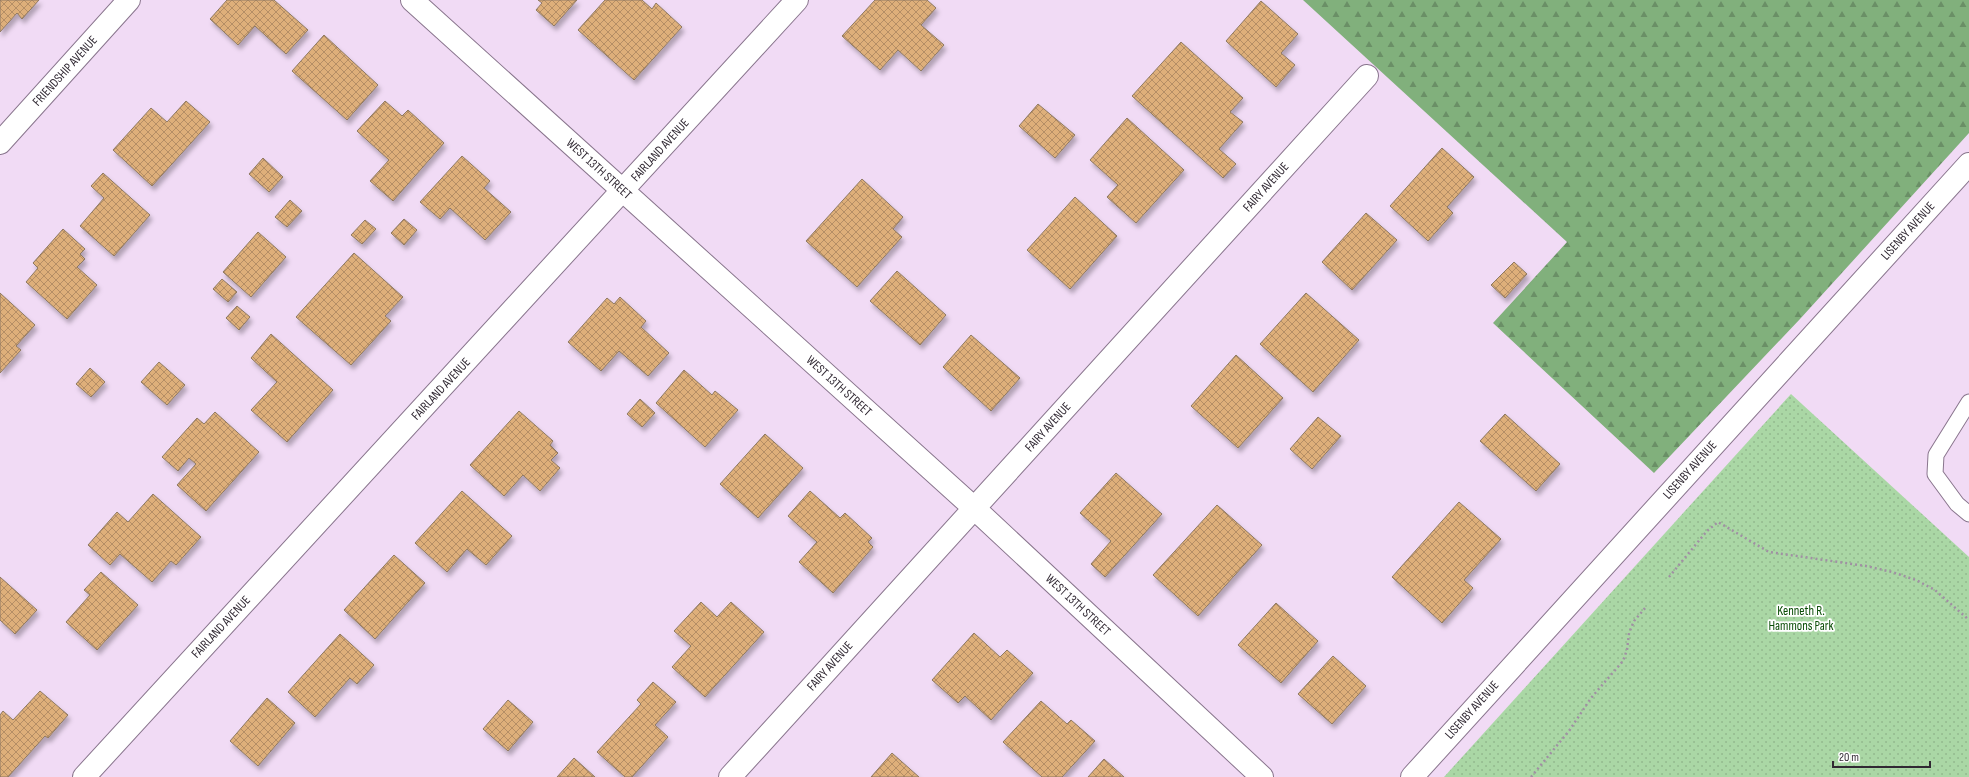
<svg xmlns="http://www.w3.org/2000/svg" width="1969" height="777" font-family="'Sofia Sans Condensed',sans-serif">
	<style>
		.grass { fill: url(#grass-dots) }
		.forest { fill: url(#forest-firs) }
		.building { fill: url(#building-cross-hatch); stroke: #8e7962; filter: url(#shadow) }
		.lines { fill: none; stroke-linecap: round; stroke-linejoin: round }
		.lane-casing { stroke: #89758d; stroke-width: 17 }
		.street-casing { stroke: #89758d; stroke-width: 24 }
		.secondary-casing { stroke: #89758d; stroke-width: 24 }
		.path { stroke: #a090a3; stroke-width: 2.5; stroke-dasharray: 2 3; stroke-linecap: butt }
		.lane { stroke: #fff; stroke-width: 15 }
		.street { stroke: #fff; stroke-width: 22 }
		.secondary { stroke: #fff; stroke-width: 22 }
		.labels { text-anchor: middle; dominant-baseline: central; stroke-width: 3.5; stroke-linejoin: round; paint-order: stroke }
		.street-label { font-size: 13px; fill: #312933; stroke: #fff }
		.park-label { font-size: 13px; fill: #094c05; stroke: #fff }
	</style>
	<defs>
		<pattern id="grass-dots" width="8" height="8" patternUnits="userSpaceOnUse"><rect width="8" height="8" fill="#aad7a5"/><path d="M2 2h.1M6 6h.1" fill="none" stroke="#93b98e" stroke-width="1.8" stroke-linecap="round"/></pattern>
		<pattern id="forest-firs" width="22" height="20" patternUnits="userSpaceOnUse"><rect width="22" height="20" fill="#81b07c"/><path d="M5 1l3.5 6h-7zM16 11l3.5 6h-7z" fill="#6a8f66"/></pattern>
		<pattern id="building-cross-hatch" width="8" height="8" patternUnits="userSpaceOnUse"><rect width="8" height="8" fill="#deaf7a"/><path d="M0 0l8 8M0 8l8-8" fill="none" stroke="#b58e65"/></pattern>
		<filter id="shadow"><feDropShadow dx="2.5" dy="4.5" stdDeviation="2" flood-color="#0004"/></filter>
	</defs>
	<rect width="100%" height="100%" fill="#f1dbf5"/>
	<!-- grass -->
	<path class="grass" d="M1791 394 1969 557V777H1444Z"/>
	<!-- forest -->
	<path class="forest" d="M1303 0H1969V133L1800 319 1654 473 1493 323 1567 242Z"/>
	<!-- building -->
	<path class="building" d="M0 0H39L22 19 17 13 0 32Z
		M227 0H274L308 30 286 54 255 26 238 45 210 19Z
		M538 0H577L554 26 536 10 542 3Z
		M605 0H642L652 9 656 3 682 27 634 80 578 30Z
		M875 0H927L936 8 921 25 944 45 921 71 898 50 880 70 842 36Z
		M1261 1 1298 34 1281 53 1295 65 1276 87 1226 41Z
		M324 35 378 85 347 120 292 71Z
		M1181 42 1243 98 1230 112 1243 122 1219 149 1236 164 1223 178 1132 96Z
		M186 101 210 122 152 186 113 150 151 108 167 122Z
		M385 101 402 116 408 110 444 143 393 201 370 181 389 160 357 131Z
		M1038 104 1075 135 1055 158 1019 126Z
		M1127 118 1184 170 1136 223 1107 197 1118 185 1090 160Z
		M1442 148 1474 177 1447 207 1453 213 1428 241 1390 206Z
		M462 156 490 181 484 188 511 212 485 240 450 208 440 219 420 202Z
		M263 158 283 177 269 192 249 174Z
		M103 173 150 215 114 256 80 226 104 198 91 186Z
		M862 179 903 217 893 229 902 237 857 287 806 241Z
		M1075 197 1117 236 1070 289 1027 250Z
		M290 200 302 211 287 227 275 217Z
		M1366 213 1397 240 1352 290 1322 262Z
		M404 219 417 230 404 245 391 233Z
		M365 220 376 229 362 244 351 235Z
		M63 229 85 249 80 254 85 259 77 267 97 285 67 319 26 282 38 268 33 263Z
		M258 232 286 257 251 297 223 272Z
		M354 253 403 297 385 316 391 321 351 365 296 317Z
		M1514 262 1527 274 1505 298 1491 285Z
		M897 271 946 315 920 345 870 301Z
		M222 279 237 292 228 302 213 289Z
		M0 293 35 325 16 346 21 350 0 373Z
		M1306 293 1359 340 1313 392 1260 344Z
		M620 297 646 321 641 327 669 353 648 376 619 351 601 371 568 342 607 298 614 304Z
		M237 306 250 317 239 330 226 318Z
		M271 334 333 390 287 442 251 410 277 382 251 358Z
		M971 335 1020 378 991 411 943 367Z
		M1236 355 1283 398 1238 448 1191 406Z
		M159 362 185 385 167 405 141 382Z
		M90 368 105 382 91 397 76 384Z
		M684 370 712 395 715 391 738 410 705 447 656 403Z
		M640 399 655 413 642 427 627 414Z
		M519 411 553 441 550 445 558 453 551 460 560 468 540 491 523 475 504 496 470 465Z
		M215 412 259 452 206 511 177 485 196 464 189 458 178 471 162 457 197 418 204 424Z
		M1505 414 1560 464 1536 491 1480 441Z
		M1318 417 1341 436 1312 469 1290 449Z
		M765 434 803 468 758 518 720 484Z
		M1116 473 1162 514 1105 577 1091 564 1111 541 1080 513Z
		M462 491 512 536 486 565 467 549 447 572 415 543Z
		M810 491 840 518 845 513 872 538 868 542 873 547 833 593 799 562 817 542 788 516Z
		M153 494 201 537 176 565 171 561 152 582 120 554 110 565 88 545 117 512 128 522Z
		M1459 502 1501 539 1464 580 1473 588 1442 623 1392 577Z
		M1217 505 1262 545 1198 616 1153 575Z
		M394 555 425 583 375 639 344 610Z
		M101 572 138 605 97 650 66 622 90 595 84 590Z
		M0 577 37 610 15 634 0 620Z
		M701 602 717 617 731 602 764 632 705 697 672 667 691 646 674 631Z
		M1276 603 1318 641 1281 683 1238 645Z
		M974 633 1000 657 1007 650 1033 673 991 720 965 696 958 703 932 680Z
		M340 634 374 665 357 684 350 678 315 717 288 692Z
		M1333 656 1366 686 1332 724 1298 694Z
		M653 682 676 702 655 725 668 737 632 777H625L597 752 641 704 637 700Z
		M40 691 68 715 48 738 45 736 8 777H0V715L3 711 13 720Z
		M267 698 295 723 258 766 230 741Z
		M508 700 533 722 508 751 483 729Z
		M1041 701 1067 724 1071 720 1095 741 1062 777H1042L1003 742Z
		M892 753 919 777H871Z
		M574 758 595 777H557Z
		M1104 759 1124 777H1088Z"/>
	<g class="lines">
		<defs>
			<path id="lane" d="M1969 402 1936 455 1935 474 1957 504 1969 514"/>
			<path id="street" d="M412 0 974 508 1262 777
				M0 143 129 0
				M84 777 797 0
				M730 777 1367 76"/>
			<path id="secondary" d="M1412 777 1969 164"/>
		</defs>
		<!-- lane casing -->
		<use href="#lane" class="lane-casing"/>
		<!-- street casing -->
		<use href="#street" class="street-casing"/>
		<!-- secondary casing -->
		<use href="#secondary" class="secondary-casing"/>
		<!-- path -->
		<path class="path" d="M1669 577 1707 531 1718 522 1769 552 1866 566 1892 572 1916 580 1935 590 1969 620
			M1531 777 1569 731 1591 698 1623 661 1627 650 1629 633 1634 621 1646 607"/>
		<!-- lane -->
		<use href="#lane" class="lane"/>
		<!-- street -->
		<use href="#street" class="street"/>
		<!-- secondary -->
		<use href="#secondary" class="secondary"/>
	</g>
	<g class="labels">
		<!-- street labels -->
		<g class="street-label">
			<text transform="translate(65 71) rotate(-48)">FRIENDSHIP AVENUE</text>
			<text transform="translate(660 150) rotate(-48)">FAIRLAND AVENUE</text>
			<text transform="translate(599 169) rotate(42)">WEST 13TH STREET</text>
			<text transform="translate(1266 187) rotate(-48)">FAIRY AVENUE</text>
			<text transform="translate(1908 231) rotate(-48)">LISENBY AVENUE</text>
			<text transform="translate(839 386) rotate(42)">WEST 13TH STREET</text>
			<text transform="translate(441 389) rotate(-47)">FAIRLAND AVENUE</text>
			<text transform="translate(1048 427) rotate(-48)">FAIRY AVENUE</text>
			<text transform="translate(1690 470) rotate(-48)">LISENBY AVENUE</text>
			<text transform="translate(1078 605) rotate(43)">WEST 13TH STREET</text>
			<text transform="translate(221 627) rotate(-47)">FAIRLAND AVENUE</text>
			<text transform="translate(830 666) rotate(-48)">FAIRY AVENUE</text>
			<text transform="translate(1472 710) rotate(-48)">LISENBY AVENUE</text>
		</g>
		<!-- park labels -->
		<g class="park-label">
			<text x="1801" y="611">Kenneth R.<tspan x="1801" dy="15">Hammons Park</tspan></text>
		</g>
	</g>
	<!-- scale -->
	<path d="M1833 761v6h97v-6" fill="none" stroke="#312933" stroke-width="2"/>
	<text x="1839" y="761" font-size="12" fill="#312933" stroke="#ffffff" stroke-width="3" paint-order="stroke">20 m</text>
</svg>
